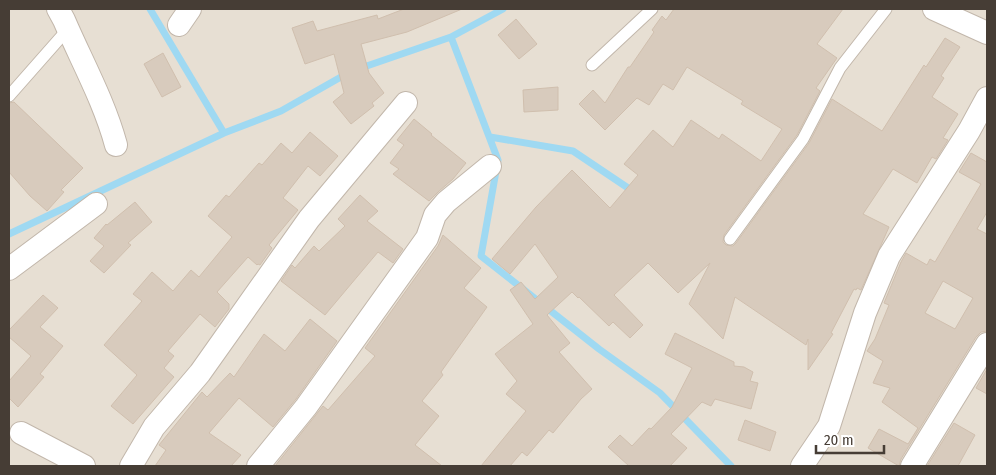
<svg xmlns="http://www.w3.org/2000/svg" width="996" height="475" font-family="'Fira Sans Condensed',sans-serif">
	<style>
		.residential { fill: #e7dfd3 }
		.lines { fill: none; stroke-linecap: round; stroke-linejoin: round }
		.stream { stroke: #9fd9f2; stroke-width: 7 }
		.building { fill: #d8cbbd; stroke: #d0bfae; fill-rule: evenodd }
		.lane-casing { stroke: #c2b7ab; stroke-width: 13 }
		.street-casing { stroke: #c2b7ab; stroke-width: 24 }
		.lane { stroke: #fff; stroke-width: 11 }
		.street { stroke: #fff; stroke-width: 22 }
	</style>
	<rect width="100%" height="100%" fill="#f3eee5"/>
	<!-- residential -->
	<path class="residential" d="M9 9H987V466H9Z"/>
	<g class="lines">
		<!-- stream -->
		<path class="stream" d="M150 9 224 133
			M451 37 498 160 481 256 599 349 660 393 731 466
			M358 69 451 37 503 9
			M490 137 573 151 634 192
			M9 234 224 133 281 111 348 73"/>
	</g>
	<!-- building -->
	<path class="building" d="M404 9H462L407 32 361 44 369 73 384 93 372 103 374 106 351 124 333 102 344 93 334 54 305 64 292 28 313 21 317 31 377 15 378 19Z
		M674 9H843L817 44 837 58 816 88 820 91 797 135 724 235 723 242 726 245 733 246 736 243 809 143 832 99 882 131 924 65 926 67 945 38 960 47 941 76 944 78 932 97 958 114 943 138 948 140 936 159 932 157 917 183 893 169 863 214 889 227 861 290 857 288 856 290 854 289 831 333 833 334 808 370V339L806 345 735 297 723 339 689 304 710 263 678 293 648 263 614 295 643 325 630 338 613 322 609 326 579 297 578 298 572 292 547 315 570 343 559 352 592 389 581 399 553 433 549 430 527 456 522 452 510 466H481L526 411 506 394 517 381 495 354 533 324 510 290 521 282 535 299 558 277 535 244 510 274 492 259 536 207 572 170 610 208 638 175 624 164 653 130 673 147 691 120 719 139 722 134 761 161 782 129 741 104 743 101 687 67 673 90 663 84 649 105 637 98 605 130 579 104 593 90 605 103 628 67H630L654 32 652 30 662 16 666 20Z
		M516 19 537 44 519 59 498 35Z
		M163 53 181 87 162 97 144 64Z
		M558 87V110L524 112 523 90Z
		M14 102 83 168 61 190 64 192 47 211 30 196 9 172V103Z
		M414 119 432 134 431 135 466 163 453 179 438 192 429 201 393 174 399 169 390 163 404 145 397 140Z
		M310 132 338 156 320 176 308 166 283 198 298 210 269 245 272 248 260 265 258 264 257 265 248 257 217 292 229 304V309L215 327 200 314 168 351 174 356 164 368 174 377 133 424 111 406 137 375 104 345 142 301 133 294 152 272 173 291 191 270 199 277 232 237 208 216 226 195 229 197 259 163 262 165 281 143 292 153Z
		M971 153 987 162V212L977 229 987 234V331L981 332 976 337 901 459 899 466 868 448 879 429 908 444 918 428 882 402 890 388 873 383 883 361 867 351 875 339 889 305 884 303 901 262 906 253 927 265 930 259 935 262 981 184 959 172ZM943 281 973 298 955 329 925 313Z
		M360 195 378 211 367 221 403 249 393 263 378 252 325 315 281 281 292 265 295 268 314 246 319 251 345 226 338 219Z
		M135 202 152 222 128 243 131 245 104 273 90 261 104 246 94 238 106 224 107 225Z
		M443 235 481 268 464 288 487 307 441 372 443 375 422 401 439 416 415 445 442 466H275L323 406 328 410 375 356 365 348 438 246Z
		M43 295 58 308 40 327 63 346 40 374 44 377 18 407 9 398V381L31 356 9 337V330Z
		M310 319 337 341 296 399 273 427 239 398 209 433 241 455 231 466H155L166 450 159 445 202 392 207 397 230 373 234 377 264 334 285 351Z
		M675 333 734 362V366L744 367 753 372 750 381 758 383 751 409 715 399 711 406 702 402 671 434 687 448 670 466H629L608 447 620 435 632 446 649 428 651 429 672 407 692 368 665 354Z
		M987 369V394L976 388Z
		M745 420 776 432 770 451 738 440Z
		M954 423 975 435 958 466H927Z"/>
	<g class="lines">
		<defs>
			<path id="lane" d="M592 65 652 9
				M9 96 68 29
				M730 239 803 139 840 68 886 9"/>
			<path id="street" d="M58 9 64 20C82 62 104 101 116 145
				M934 9 987 33
				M179 25 190 9
				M9 269 96 204
				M21 433 84 466
				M131 466 154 427 200 373 309 219 406 103
				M258 466 306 407 427 238 435 215 446 202 490 166
				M802 466 829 426 865 313 889 256 969 131 987 98
				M912 466 987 344"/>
		</defs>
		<!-- lane casing -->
		<use href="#lane" class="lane-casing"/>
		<!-- street casing -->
		<use href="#street" class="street-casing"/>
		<!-- lane -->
		<use href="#lane" class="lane"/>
		<!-- street -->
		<use href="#street" class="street"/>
	</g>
	<!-- border -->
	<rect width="996" height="475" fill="none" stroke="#463d35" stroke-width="20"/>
	<!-- scale -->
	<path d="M816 445v8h68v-8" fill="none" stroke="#463d35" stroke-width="2.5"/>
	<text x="824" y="445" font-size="15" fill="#463d35" stroke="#ffffff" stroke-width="4" paint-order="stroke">20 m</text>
</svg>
